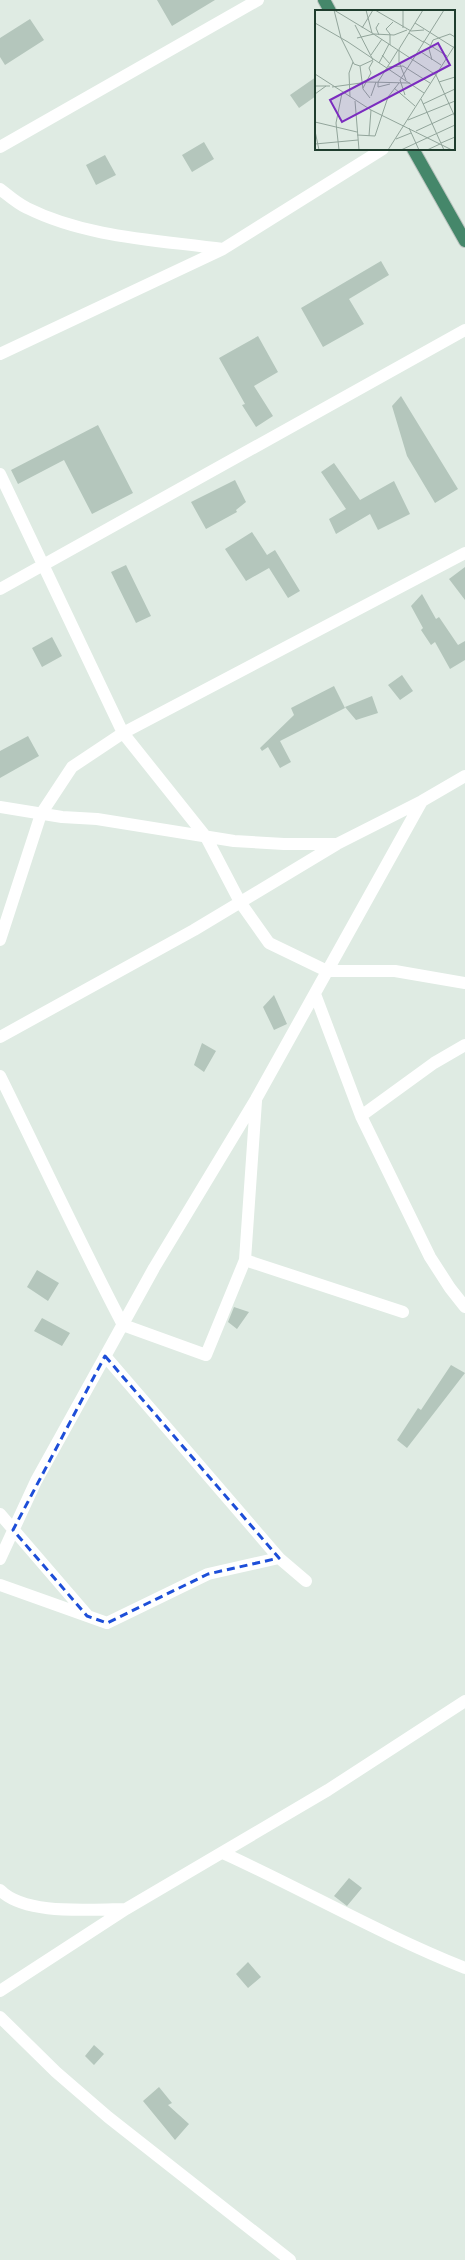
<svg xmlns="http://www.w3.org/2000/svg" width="465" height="2260" font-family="Figtree,sans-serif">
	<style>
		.building { fill: #b4c6bc }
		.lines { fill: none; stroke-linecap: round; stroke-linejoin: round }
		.trunk-casing { stroke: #bcc5c0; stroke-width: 14 }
		.minor { stroke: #fff; stroke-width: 12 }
		.trunk { stroke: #45876a; stroke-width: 12 }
		.marked { fill: none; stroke: #1d4ed8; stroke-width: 3; stroke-dasharray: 8 5; stroke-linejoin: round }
		.inset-road { fill: none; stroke: #92a59b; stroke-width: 1 }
		.view { fill: #7b2cbf; fill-opacity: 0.15; stroke: #7b2cbf; stroke-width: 2 }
		.inset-edge { fill: none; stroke: #1f3d2e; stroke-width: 2 }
	</style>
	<rect width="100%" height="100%" fill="#dfebe3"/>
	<!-- building -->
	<path class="building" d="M157 0H215L172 26Z
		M30 19 44 40 5 65 0 57V38Z
		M316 77V96L299 108 290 95Z
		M204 142 214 159 192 172 182 155Z
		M105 155 116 175 96 185 86 165Z
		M381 261 389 275 349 299 364 324 323 347 301 308Z
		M258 336 278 372 254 386 273 416 256 427 242 405 245 404 219 358Z
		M401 396 458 489 435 503 407 456 392 406Z
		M98 425 133 493 92 514 64 460 18 484 11 470Z
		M334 463 360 500 394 481 410 514 378 530 370 514 336 534 329 519 346 509 321 472Z
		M235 480 246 502 236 510 237 512 206 529 191 502Z
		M252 532 267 555 275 550 300 591 288 598 269 568 246 581 225 549Z
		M126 565 151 616 136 623 111 572Z
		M465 567V600L449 579Z
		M422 594 436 619 439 617 458 645 465 641V660L450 669 435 642 431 645 421 630 423 628 411 606Z
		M52 637 62 656 42 667 32 648Z
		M402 675 413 691 400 700 388 685Z
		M334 686 345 708 280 741 291 762 280 768 268 747 262 751 260 748 294 715 291 708Z
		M372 696 378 713 356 720 345 707Z
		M28 736 39 756 0 778V751Z
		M274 995 287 1024 274 1030 263 1007Z
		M202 1043 216 1051 204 1072 194 1065Z
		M37 1270 59 1283 48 1301 27 1287Z
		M234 1307 249 1312 237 1329 228 1322Z
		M42 1318 70 1333 62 1346 34 1331Z
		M451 1365 465 1373 407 1448 397 1440 418 1408 421 1410Z
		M349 1878 362 1888 347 1906 334 1896Z
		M248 1962 261 1977 248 1988 236 1974Z
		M94 2045 104 2054 94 2065 85 2056Z
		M159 2087 172 2103 168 2105 189 2124 175 2140 143 2101Z"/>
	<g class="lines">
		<defs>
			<path id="trunk" d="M324 0 330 11
				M413 149 465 241"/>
		</defs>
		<!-- trunk casing -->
		<use href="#trunk" class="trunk-casing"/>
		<!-- minor -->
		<path class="minor" d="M0 147 258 0
			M0 189C9 196 18 204 27 208 87 238 159 240 223 249
			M0 354 223 249 383 149
			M0 474 123 733 206 837 240 902 269 943 327 971H395L465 983
			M0 589 465 330
			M0 807 62 817 97 819 234 841 284 844H336
			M0 940 41 814 72 767 123 733 465 553
			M315 994 361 1116 430 1257 450 1288 465 1307
			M0 1037 194 930 337 844 422 801 465 776
			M0 1076C41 1159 80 1243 123 1325L206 1355 245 1260 256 1101
			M361 1116 434 1063 465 1045
			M245 1260 403 1312
			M105 1356 279 1558
			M0 1514 87 1615
			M0 1559 36 1481 154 1268 256 1099 422 801
			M0 1585 107 1623 208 1574 279 1558 306 1581
			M223 1853C304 1890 382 1935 465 1968
			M0 1890C25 1916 91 1909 126 1909
			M0 1991 126 1909 328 1790 465 1701
			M0 2017 56 2072 108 2117 290 2260"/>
		<!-- trunk -->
		<use href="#trunk" class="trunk"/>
	</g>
	<!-- marked area -->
	<path class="marked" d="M105 1356 279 1558 208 1574 107 1623 87 1616 13 1530Z"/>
	<!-- overview -->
	<g transform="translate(315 10)">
		<rect width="140" height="140" fill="#dfebe3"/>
		<path class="inset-road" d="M19 0 26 28 39 54 45 56 48 79 55 88M19 0 57 23M51 0 57 23 121 65 140 107M60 0 96 21M88 0V18M0 13 33 32 109 83M64 13 61 18 64 25M100 13 138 37M40 15 58 50 45 56M47 18 58 0M96 21 109 20M94 23 108 32M42 28 59 24 79 25 92 20M108 31 132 46M75 35V24L71 19 78 12M103 40 126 55M56 45 67 29M67 45 75 54M117 50 114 39 118 30 135 24 140 27M64 53 74 34M73 57 88 56 115 73M0 64 56 100 137 140M91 70 84 52V39L108 0M124 72 140 67M75 74 63 77V72L83 40M0 76H15M17 77 53 72 95 73M48 78 56 63 54 58 58 51M79 78 100 96M0 84 11 76M90 85 85 70 129 0M56 86 61 72M35 87 34 63 38 52M106 89 129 140M40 91 44 140M108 94 140 79M93 110 140 91M0 112 42 122M94 118 104 140M0 121 4 140M101 121 140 103M42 125 60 126 73 87 84 73M54 126 56 100M81 129 96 123M126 133 140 127M0 134 43 130M24 140 21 113 27 83M73 140 140 35M86 140 140 115M112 140 125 134"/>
		<path class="view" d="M123 33 135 55 27 112 15 90Z"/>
		<rect width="140" height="140" class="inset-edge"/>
	</g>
</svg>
